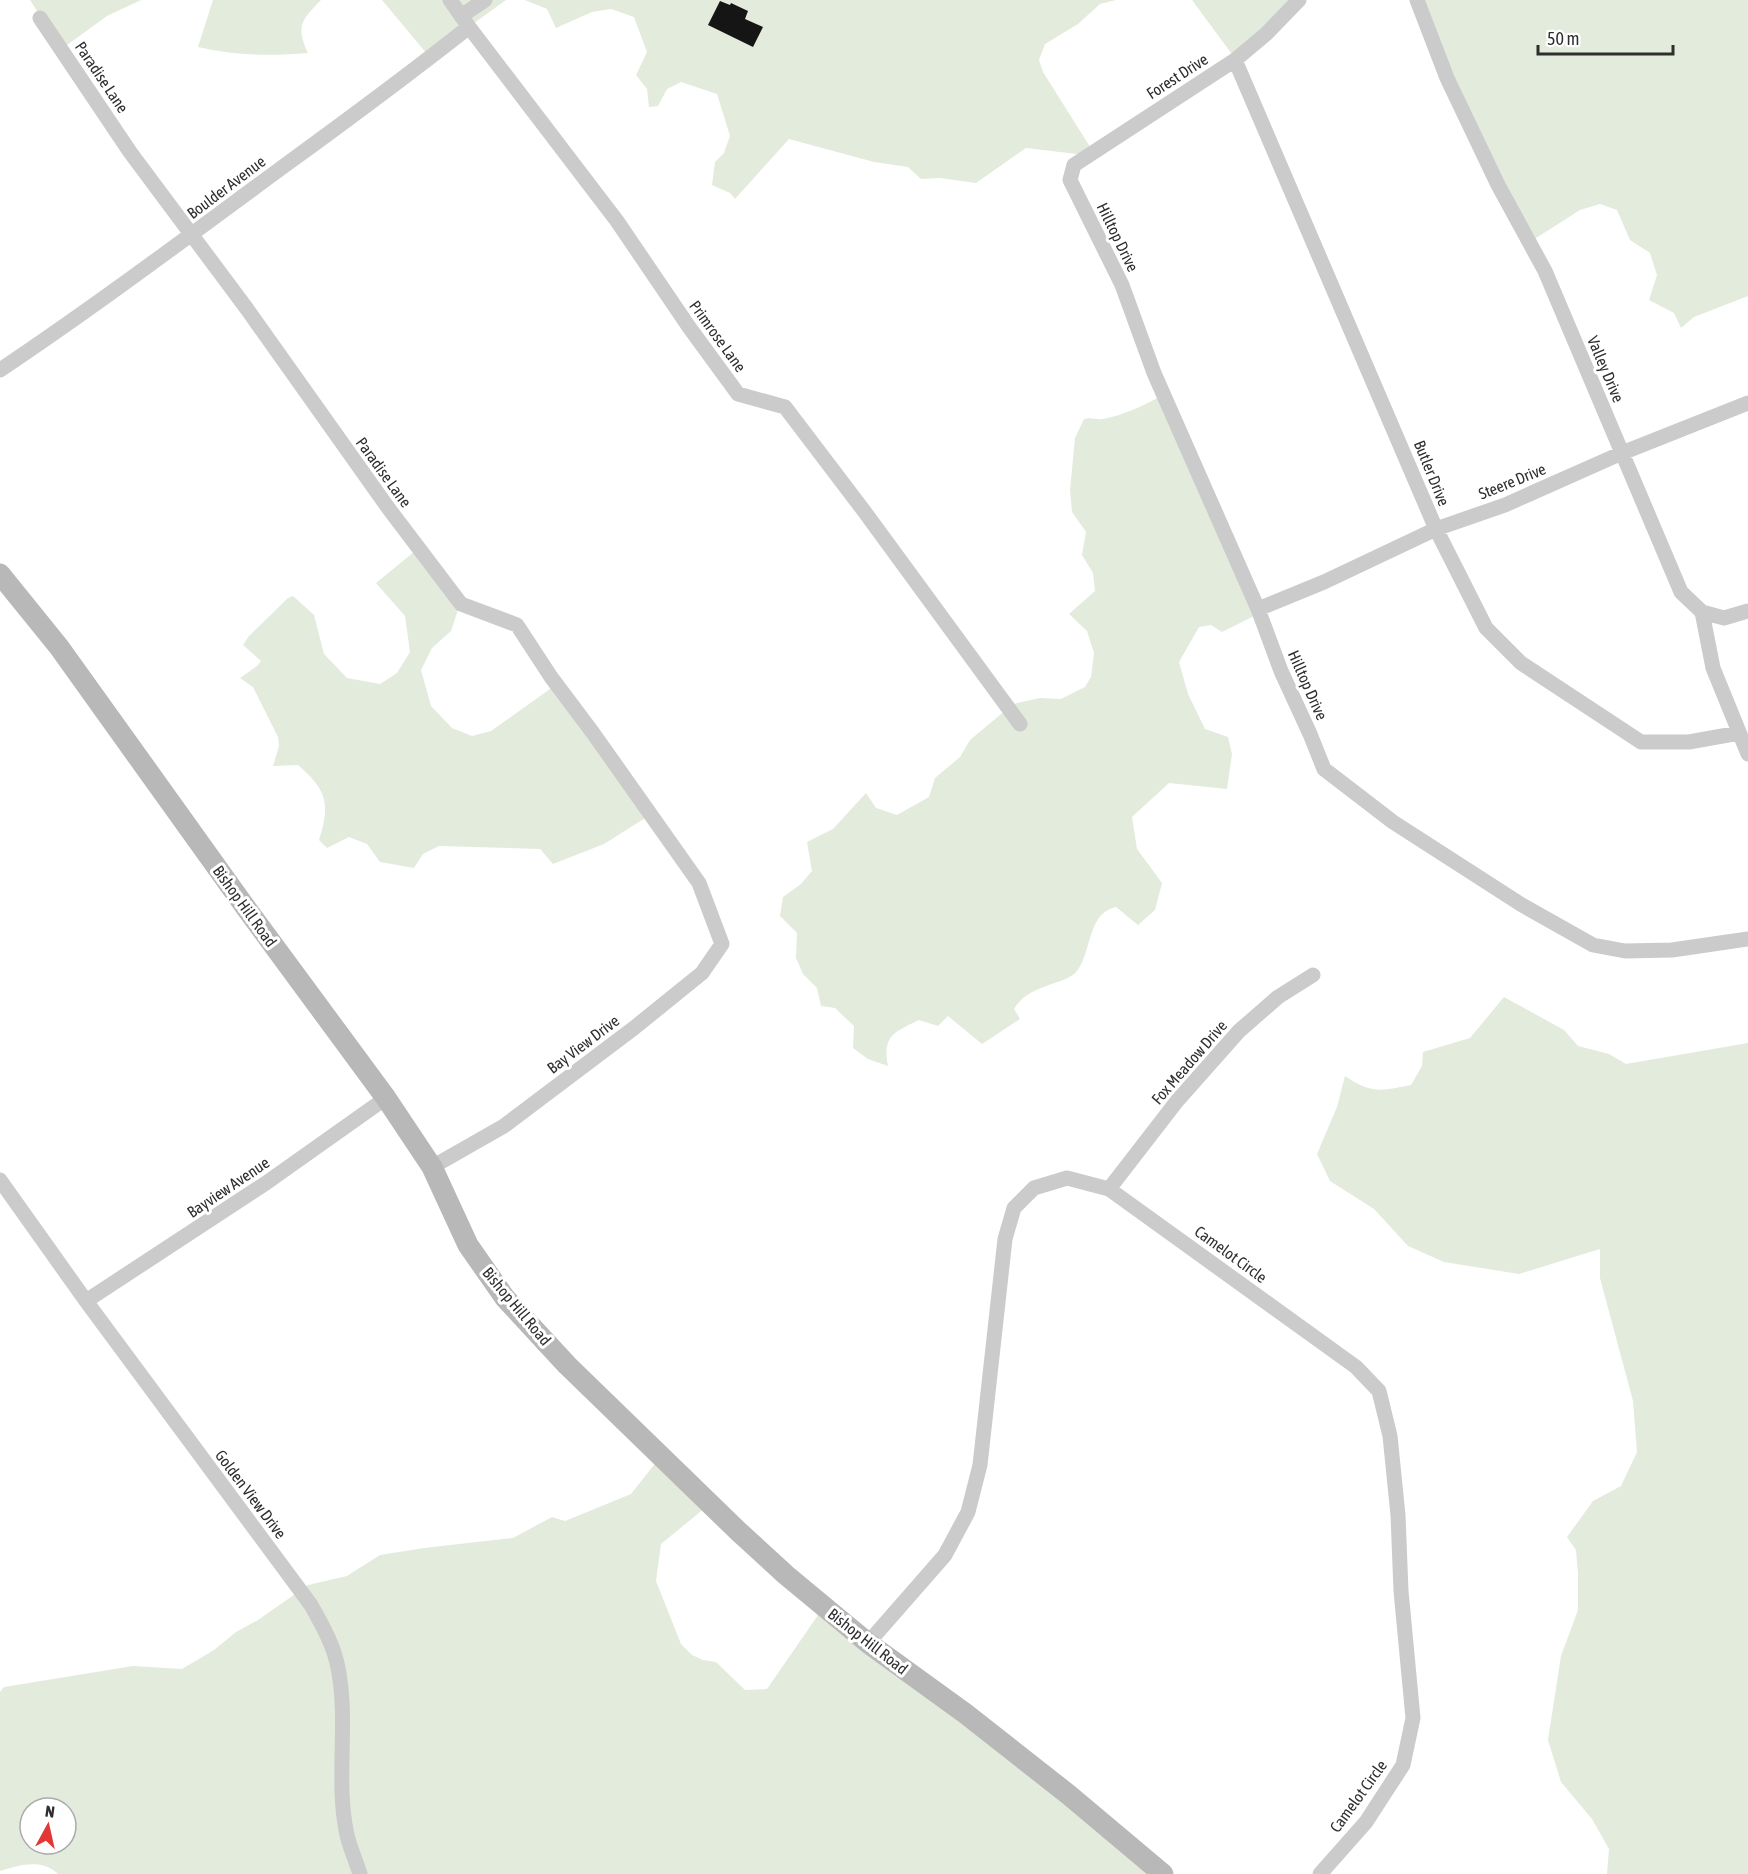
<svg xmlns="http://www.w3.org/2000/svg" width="1748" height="1874" font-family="'Asap Condensed',sans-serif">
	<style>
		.green { fill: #e3ebdc; fill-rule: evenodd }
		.building { fill: #151515 }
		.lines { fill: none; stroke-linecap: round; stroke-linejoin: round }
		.street { stroke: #cbcbcb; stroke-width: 15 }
		.secondary { stroke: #b8b8b8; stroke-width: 21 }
		.labels { text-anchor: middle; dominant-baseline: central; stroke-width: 6; stroke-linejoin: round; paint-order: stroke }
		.street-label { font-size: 16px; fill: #2e2e2e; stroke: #fff }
	</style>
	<rect width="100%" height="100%" fill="#fff"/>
	<!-- green -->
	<path class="green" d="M30 0H141L107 16 63 48 58 44Z
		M213 0H321C302 20 295 25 308 53 271 56 234 56 198 47Z
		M382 0H506L430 55 427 54Z
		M525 0H1116L1100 4 1078 24 1045 44 1039 60 1043 72 1092 150 1085 155 1026 148 976 183 940 178 921 179 908 167 874 162 789 139 735 199 730 193 712 185 715 162 724 153 730 136 717 94 681 82 667 89 658 106 649 107 647 89 636 75 647 52 634 17 611 9 592 12 556 28 547 9Z
		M1192 0H1299L1237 56 1231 53Z
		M1419 0H1748V296L1694 317 1681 328 1674 313 1649 300 1657 275 1650 253 1630 240 1617 210 1600 204 1580 210 1533 240 1529 237Z
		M1161 396 1260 613 1222 632 1211 625 1199 627 1179 662 1188 694 1205 729 1228 737 1232 754 1227 789 1169 783 1132 817 1137 849 1162 883 1155 910 1138 925 1116 907C1087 913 1092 952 1077 971 1065 986 1029 983 1014 1009L1020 1019 982 1044 948 1016 938 1026 919 1020C895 1032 882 1035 888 1066L868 1059 853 1048 854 1026 835 1008 821 1006 817 988 803 974 796 958 797 933 780 916 783 897 801 884 812 871 807 842 833 829 866 793 876 808 897 815 929 797 935 778 960 757 970 740 1013 704 1040 698 1061 699 1085 687 1091 677 1094 653 1087 631 1069 614 1095 591 1093 573 1082 555 1086 532 1072 512 1070 490 1075 438 1084 419C1091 417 1097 420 1103 419 1124 415 1143 406 1161 396Z
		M420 547 460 604 451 631 432 648 421 670 431 706 452 728 472 736 491 731 557 684 650 815 604 844 553 864 540 849 439 846 423 854 414 868 380 862 367 844 349 837 327 848 319 840C331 802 326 790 298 765L273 766 279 746 278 737 253 687 240 678 257 666 261 661 243 645 249 636 288 598 293 596 314 615 324 654 347 678 380 684 397 673 410 652 405 616 376 583Z
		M1504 997 1564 1030 1578 1046 1609 1054 1626 1064 1748 1043V1874H1607L1609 1849 1592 1819 1561 1782 1548 1740 1561 1656 1578 1610V1574L1576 1550 1567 1537 1593 1501 1621 1486 1637 1452 1633 1401 1600 1278V1249L1519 1274 1444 1262 1408 1246 1374 1209 1330 1181 1317 1154 1337 1107 1345 1076C1371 1094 1382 1091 1411 1085L1422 1066 1423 1052 1470 1038Z
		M661 1456 711 1503 661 1544 656 1581 681 1644 692 1655 703 1660 716 1662 745 1690 767 1689 825 1605 1165 1874H58C42 1858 19 1865 0 1871V1692L4 1687 133 1666 182 1669 214 1650 236 1632 258 1620 308 1585 347 1576 380 1555 424 1548 513 1538 552 1517 565 1521 631 1494ZM30 1808H66V1844H30Z"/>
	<!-- building -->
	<path class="building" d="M720 1 730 5 731 3 748 11 745 19 763 27 753 47 708 25Z"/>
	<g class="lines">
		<!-- street -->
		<path class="street" d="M450 0 469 27 617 221 689 327 738 394 785 407 864 511 1020 724
			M1299 0 1266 34 1235 60 1074 165 1070 180 1122 285 1154 373 1258 609 1281 671 1310 734 1324 769 1393 822 1522 905 1593 945 1625 951 1672 950 1748 939
			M1417 0 1447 78 1498 185 1545 271 1681 592 1702 612 1713 668 1748 754
			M461 16 485 0
			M40 18 130 152 247 309 389 509 461 604 517 625 551 677 593 733 699 883 722 944 702 973 634 1028 504 1126 432 1167
			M1235 60 1436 529 1486 628 1521 663 1641 742H1689L1739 733
			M0 370C97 305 190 235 284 166 346 121 408 75 469 27
			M1258 609 1324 582 1436 529 1505 505 1622 453 1748 403
			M1702 612 1724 618 1748 611
			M0 1180 86 1301 311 1605C322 1625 334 1645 338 1668 349 1723 335 1781 347 1835 350 1848 356 1861 360 1874
			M1109 1189 1177 1101 1239 1031 1278 997 1313 975
			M86 1301 266 1183 386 1098
			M868 1643 945 1555 968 1512 980 1465 1005 1239 1014 1208 1034 1188 1067 1178 1109 1189 1356 1367 1379 1391 1390 1436 1398 1515 1401 1591 1413 1718 1403 1765 1366 1822 1320 1874"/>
		<!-- secondary -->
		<path class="secondary" d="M0 574 59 647 246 908 386 1098 432 1167 468 1245 505 1298 567 1365 738 1531 786 1575 868 1643 966 1714 1069 1795 1163 1874"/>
	</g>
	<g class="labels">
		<!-- street labels -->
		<g class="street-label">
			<text transform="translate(1177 76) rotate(-33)">Forest Drive</text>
			<text transform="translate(102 77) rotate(56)">Paradise Lane</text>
			<text transform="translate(226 187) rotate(-37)">Boulder Avenue</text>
			<text transform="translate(1118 237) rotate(64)">Hilltop Drive</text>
			<text transform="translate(718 336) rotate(54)">Primrose Lane</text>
			<text transform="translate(1606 369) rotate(67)">Valley Drive</text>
			<text transform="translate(384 472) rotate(54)">Paradise Lane</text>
			<text transform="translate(1432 473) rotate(68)">Butler Drive</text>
			<text transform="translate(1512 481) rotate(-22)">Steere Drive</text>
			<text transform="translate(1308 685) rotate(66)">Hilltop Drive</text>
			<text transform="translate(245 906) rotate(54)">Bishop Hill Road</text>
			<text transform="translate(583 1044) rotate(-37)">Bay View Drive</text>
			<text transform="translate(1189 1062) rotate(-49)">Fox Meadow Drive</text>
			<text transform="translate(228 1187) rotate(-34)">Bayview Avenue</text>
			<text transform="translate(1231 1254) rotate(36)">Camelot Circle</text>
			<text transform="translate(517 1306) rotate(50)">Bishop Hill Road</text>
			<text transform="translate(251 1494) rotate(53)">Golden View Drive</text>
			<text transform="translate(868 1641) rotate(38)">Bishop Hill Road</text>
			<text transform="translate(1358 1796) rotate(-54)">Camelot Circle</text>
		</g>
	</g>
	<!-- north arrow -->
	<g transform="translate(48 1826) rotate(8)"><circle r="28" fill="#ffffff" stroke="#ababab" stroke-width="1.5"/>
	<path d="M0-4.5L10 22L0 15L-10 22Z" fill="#e23733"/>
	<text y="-9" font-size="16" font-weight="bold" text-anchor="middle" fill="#2e2e2e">N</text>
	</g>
	<!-- scale -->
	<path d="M1538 45v9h135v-9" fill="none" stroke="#2e2e2e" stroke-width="3"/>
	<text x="1547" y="45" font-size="18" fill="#2e2e2e" stroke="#ffffff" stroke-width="4.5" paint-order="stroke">50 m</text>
</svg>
